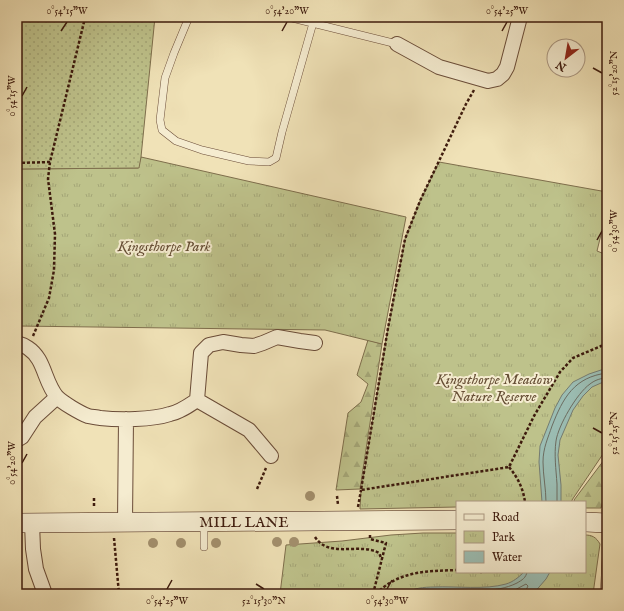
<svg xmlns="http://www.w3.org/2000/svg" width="624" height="611" font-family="'IM FELL English',serif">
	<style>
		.forest { fill: url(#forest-firs); stroke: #7e6e4c }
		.park { fill: url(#park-tufts); stroke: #7e6e4c }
		.garden { fill: url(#garden-dots); stroke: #7e6e4c }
		.water { fill: #9bbdb3; stroke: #757c71 }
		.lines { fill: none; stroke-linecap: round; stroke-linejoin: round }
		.shore { stroke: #6c6c60; stroke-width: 1 }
		.lane-casing { stroke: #6a4c38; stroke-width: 8 }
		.street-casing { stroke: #6a4c38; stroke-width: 16 }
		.secondary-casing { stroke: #3d1a0d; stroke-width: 20 }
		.path { stroke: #3d1a0d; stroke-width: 2.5; stroke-dasharray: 3 2; stroke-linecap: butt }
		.lane { stroke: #f5ecd0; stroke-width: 7 }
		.street { stroke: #f5ecd0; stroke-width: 14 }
		.secondary { stroke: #f5ecd0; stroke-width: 19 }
		.tree { fill: #a3906e }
		.ticks { fill: none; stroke: #3d1a0d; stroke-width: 1.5 }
		.labels { text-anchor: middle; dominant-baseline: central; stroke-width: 4; stroke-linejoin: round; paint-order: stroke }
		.park-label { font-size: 15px; font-style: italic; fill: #644c33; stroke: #f5ecd0 }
		.street-label { font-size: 15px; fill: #3d1a0d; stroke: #f5ecd0 }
		.neatline { fill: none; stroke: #3d1a0d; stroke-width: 1.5 }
		.ticks-label { font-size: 10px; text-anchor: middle; fill: #3d1a0d }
	</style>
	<defs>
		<pattern id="forest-firs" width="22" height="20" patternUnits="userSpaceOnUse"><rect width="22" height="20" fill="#bec28b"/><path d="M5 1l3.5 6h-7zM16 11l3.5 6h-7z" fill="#a4a677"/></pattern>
		<pattern id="park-tufts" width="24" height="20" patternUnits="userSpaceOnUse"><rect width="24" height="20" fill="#bec28b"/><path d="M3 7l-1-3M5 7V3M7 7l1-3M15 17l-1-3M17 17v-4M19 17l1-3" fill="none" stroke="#a4a677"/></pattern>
		<pattern id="garden-dots" width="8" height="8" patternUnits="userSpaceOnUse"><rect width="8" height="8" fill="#bec28b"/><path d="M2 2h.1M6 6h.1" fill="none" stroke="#a4a677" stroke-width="1.8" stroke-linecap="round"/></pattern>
	</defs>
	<rect width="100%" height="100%" fill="#f0e2b7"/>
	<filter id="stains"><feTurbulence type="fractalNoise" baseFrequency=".005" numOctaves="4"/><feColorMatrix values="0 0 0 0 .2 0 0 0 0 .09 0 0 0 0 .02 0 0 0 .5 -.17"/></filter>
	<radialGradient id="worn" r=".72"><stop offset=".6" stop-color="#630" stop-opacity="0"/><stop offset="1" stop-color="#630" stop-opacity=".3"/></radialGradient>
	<!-- forest -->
	<path class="forest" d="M368 340 382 344 360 489 336 490 348 413 361 402 368 384 357 375Z
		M604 460 607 463V485L601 508H585V502H575L574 500Z"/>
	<!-- park -->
	<path class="park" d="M141 157 406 217 382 344 325 330 17 326V169L138 168Z
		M439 162 607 192V210L597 251 607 255V452L605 451 572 500V502H457V507L360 509 361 490 388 328 405 239 420 201Z
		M423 533H457V572H585V535C592 535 596 537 600 544L593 594H280L286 545 342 541 391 535Z"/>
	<!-- garden -->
	<path class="garden" d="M17 17H155L141 157 139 168 17 169Z"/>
	<!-- water -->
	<path class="water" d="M607 369V381L601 383 592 387 583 396 573 410 560 440 558 455 561 485V502H542L539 462 540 446 555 408 562 395 573 382 589 374 601 370Z
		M524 572H550L546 579 533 594H404C413 588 424 587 434 587 457 586 485 590 506 584 513 582 519 577 524 572Z"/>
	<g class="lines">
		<!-- shore -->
		<path class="shore" d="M546 502C546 489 543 475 543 462 543 448 548 438 552 426 563 398 574 377 607 373
			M557 502C557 496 557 490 557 484 556 469 554 455 556 441 558 426 577 393 590 384 595 380 601 378 607 378
			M413 594C423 592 433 591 443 590 468 590 495 594 517 583 522 580 526 578 527 572
			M500 594 511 592 526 584 528 586 526 590V594"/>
		<defs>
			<path id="lane" d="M189 17 174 53 165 78 160 120 162 130 176 141 202 150 249 161 269 162 276 158 282 132 313 23
				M288 17 397 44
				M204 547V522
				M604 594 607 538"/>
			<path id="street" d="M397 44 439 67 488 81 497 79 503 74 507 67 520 17
				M17 343C21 344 25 346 28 348 45 359 44 382 57 397 63 403 80 413 88 416 92 417 96 417 100 418 119 420 152 420 170 414 180 412 188 406 197 400L201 353 209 345 223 342 241 345 254 346 263 343 277 337 300 341 315 343
				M197 400 249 430 271 456
				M17 440 22 437 35 417 57 397
				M125 522 126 419
				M32 523 33 549 36 569 45 594"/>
			<path id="secondary" d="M585 522 607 523
				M17 523 457 520"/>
		</defs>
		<!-- lane casing -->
		<use href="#lane" class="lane-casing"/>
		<!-- street casing -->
		<use href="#street" class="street-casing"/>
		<!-- secondary casing -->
		<use href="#secondary" class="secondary-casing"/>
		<!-- path -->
		<path class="path" d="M474 90 466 104 420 201 405 239 388 328 361 490 509 467 534 416 560 372 573 358 601 346 607 345
			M17 163 50 162
			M33 336 49 298 54 270 55 234 48 179 50 162 84 22 85 17
			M509 467C518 478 523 488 525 502
			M257 489 266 468
			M337 496 338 505
			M94 498V507
			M358 507 361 490
			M370 535V539L386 543 373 594
			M315 537C329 559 360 542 379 553L382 560
			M114 538 119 594
			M480 572H482
			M376 594C398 571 427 571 457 570"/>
		<!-- lane -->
		<use href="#lane" class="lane"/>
		<!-- street -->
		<use href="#street" class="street"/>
		<!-- secondary -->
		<use href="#secondary" class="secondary"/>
	</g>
	<!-- trees -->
	<g class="tree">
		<circle cx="310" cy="496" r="5"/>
		<circle cx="277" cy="542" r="5"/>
		<circle cx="294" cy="542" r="5"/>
		<circle cx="153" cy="543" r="5"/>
		<circle cx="181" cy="543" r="5"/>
		<circle cx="216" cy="543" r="5"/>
	</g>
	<!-- ticks -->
	<path class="ticks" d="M61 31 67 22M282 31 287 22M502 31 507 22M593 68 602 73M22 96 27 87M597 240 602 231M593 428 602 433M22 463 27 454M256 584 264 589M167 589 172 580M387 589 392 580"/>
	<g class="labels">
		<!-- park labels -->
		<g class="park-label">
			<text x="164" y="246">Kingsthorpe Park</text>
			<text x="494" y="379">Kingsthorpe Meadow<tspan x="494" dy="17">Nature Reserve</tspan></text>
		</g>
		<!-- street labels -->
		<g class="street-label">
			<text x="244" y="522">MILL LANE</text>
		</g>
	</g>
	<!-- margin -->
	<rect width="624" height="611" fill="none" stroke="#f0e2b7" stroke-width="44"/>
	<!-- legend -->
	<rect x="456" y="501" width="130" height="72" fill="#f5ecd0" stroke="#ab9882"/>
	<rect x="464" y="514" width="20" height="6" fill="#f5ecd0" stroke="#ab9882"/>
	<text x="492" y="521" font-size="12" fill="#3d1a0d">Road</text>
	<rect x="464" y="531" width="20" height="12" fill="url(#park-tufts)" stroke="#ab9882"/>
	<text x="492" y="541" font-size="12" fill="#3d1a0d">Park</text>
	<rect x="464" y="551" width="20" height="12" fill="#9bbdb3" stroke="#ab9882"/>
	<text x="492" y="561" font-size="12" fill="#3d1a0d">Water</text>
	<!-- north arrow -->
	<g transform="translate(566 58) rotate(211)"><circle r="19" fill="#f5ecd0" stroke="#ab9882"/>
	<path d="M0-3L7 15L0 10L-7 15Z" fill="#8f2418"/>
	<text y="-6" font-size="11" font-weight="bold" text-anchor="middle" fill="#3d1a0d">N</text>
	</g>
	<rect x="22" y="22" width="580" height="567" class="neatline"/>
	<g class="ticks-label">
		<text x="67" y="14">0°54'15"W</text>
		<text x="287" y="14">0°54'20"W</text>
		<text x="507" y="14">0°54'25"W</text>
		<text transform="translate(613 73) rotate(-90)" y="4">52°15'20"N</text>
		<text transform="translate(11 96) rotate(-90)" y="4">0°54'15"W</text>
		<text transform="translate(613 231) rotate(-90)" y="4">0°54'30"W</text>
		<text transform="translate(613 433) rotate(-90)" y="4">52°15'25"N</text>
		<text transform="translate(11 463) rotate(-90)" y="4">0°54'20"W</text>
		<text x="167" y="604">0°54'25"W</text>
		<text x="264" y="604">52°15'30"N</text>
		<text x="387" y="604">0°54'30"W</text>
	</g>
	<rect width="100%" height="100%" filter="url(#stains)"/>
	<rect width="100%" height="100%" fill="url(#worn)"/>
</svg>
